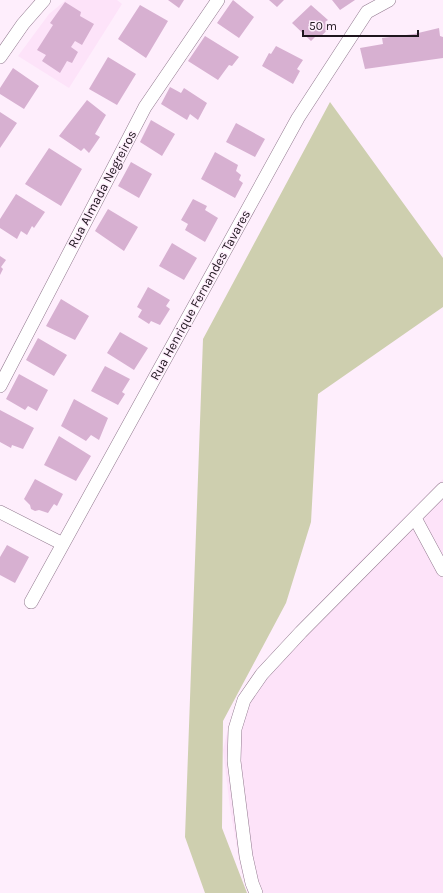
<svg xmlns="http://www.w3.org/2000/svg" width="443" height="893" font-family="Karla,sans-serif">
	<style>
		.built { fill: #fde3f9 }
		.green { fill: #cecfaf }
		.building { fill: #d7b0d1 }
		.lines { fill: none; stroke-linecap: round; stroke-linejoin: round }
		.minor-casing { stroke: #91798e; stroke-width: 14 }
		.minor { stroke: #fff; stroke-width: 13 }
		.labels { text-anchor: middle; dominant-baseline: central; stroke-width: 3; stroke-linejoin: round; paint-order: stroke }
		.street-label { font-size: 13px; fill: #1e151d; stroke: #feeefc }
	</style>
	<rect width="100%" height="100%" fill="#feeefc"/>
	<!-- built -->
	<path class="built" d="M66 0H117L122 4 69 88 18 56 49 14Z
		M443 479V893H248L240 865 230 808 223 750 230 721 245 691 265 662 345 576Z"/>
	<!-- green -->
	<path class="green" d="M330 102 443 258V307L318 394 311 522 286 603 223 721 222 828 247 893H205L185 837 203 339Z"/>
	<!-- building -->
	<path class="building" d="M168 0H184L179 8Z
		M233 0 254 17 239 38 217 23Z
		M269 0H284L277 7Z
		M332 0H355L340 10Z
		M65 2 81 12 80 16 94 24 82 45 75 41 71 47 78 52 72 63 67 61 60 73 42 61 46 55 37 50 53 25 50 23Z
		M140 5 168 21 146 58 118 39Z
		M311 5 328 20 325 22 331 27 320 37 317 35 311 41 292 23Z
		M439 28 440 36 443 37V58L365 69 360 48 383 44 382 38 414 34Z
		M205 36 239 57 232 66 229 65 218 80 188 61Z
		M276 46 303 60 297 69 300 71 293 84 262 66 269 53 271 54Z
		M108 57 136 74 117 105 89 89Z
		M13 68 39 86 24 109 0 94V88Z
		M170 87 181 93 184 88 207 103 198 120 190 114 187 120 161 104Z
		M87 100 106 115 95 134 100 137 89 153 84 148 81 151 59 136Z
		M0 112 17 123 0 148Z
		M151 120 175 134 162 156 140 142Z
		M236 123 265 139 255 157 226 142Z
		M49 148 82 169 61 206 25 184Z
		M215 152 238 165 236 171 241 175 239 180 243 183 235 198 201 179Z
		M131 162 152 174 139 198 118 186Z
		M16 194 45 212 34 228 32 226 27 235 21 231 17 239 0 228V219Z
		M193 199 207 206 205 210 218 218 205 242 185 230 188 224 181 220Z
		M108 209 138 227 124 251 95 231Z
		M172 243 197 258 184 280 159 266Z
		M0 256 6 260 1 267 3 269 0 275Z
		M148 287 170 300 166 306 170 309 160 325 151 321 149 324 138 317 142 310 137 307Z
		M61 299 89 316 75 340 46 326Z
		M120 332 148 348 134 370 107 353Z
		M38 338 67 355 54 376 26 360Z
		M105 366 130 379 122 392 125 394 118 405 91 391Z
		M19 374 48 390 37 411 28 406 25 410 6 399Z
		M74 399 108 418 99 440 91 435 86 441 61 426Z
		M0 410 34 428 23 449 12 445 11 448 0 442Z
		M59 436 91 456 76 481 44 465Z
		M35 479 63 494 57 506 54 504 48 513 39 510 35 511 31 509 30 505 24 499Z
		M7 545 29 557 15 583 0 575V557Z"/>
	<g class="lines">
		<defs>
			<path id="minor" d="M0 57 23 24 44 0
				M0 386 145 107 218 0
				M0 512 63 544 298 118 367 12 389 0
				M415 518 443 570
				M31 602 63 544
				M256 893 252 883 246 856 234 761 235 729 244 700 262 674 301 632 443 489"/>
		</defs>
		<!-- minor casing -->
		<use href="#minor" class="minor-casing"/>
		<!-- minor -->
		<use href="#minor" class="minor"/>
	</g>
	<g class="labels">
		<!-- street labels -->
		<g class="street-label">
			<text transform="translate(102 189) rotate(-62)">Rua Almada Negreiros</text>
			<text transform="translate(200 295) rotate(-61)">Rua Henrique Fernandes Tavares</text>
		</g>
	</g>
	<!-- scale -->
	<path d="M303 30v6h115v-6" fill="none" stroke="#1e151d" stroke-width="2"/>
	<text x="309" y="30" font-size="12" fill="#1e151d" stroke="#feeefc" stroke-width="3" paint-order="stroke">50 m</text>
</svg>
